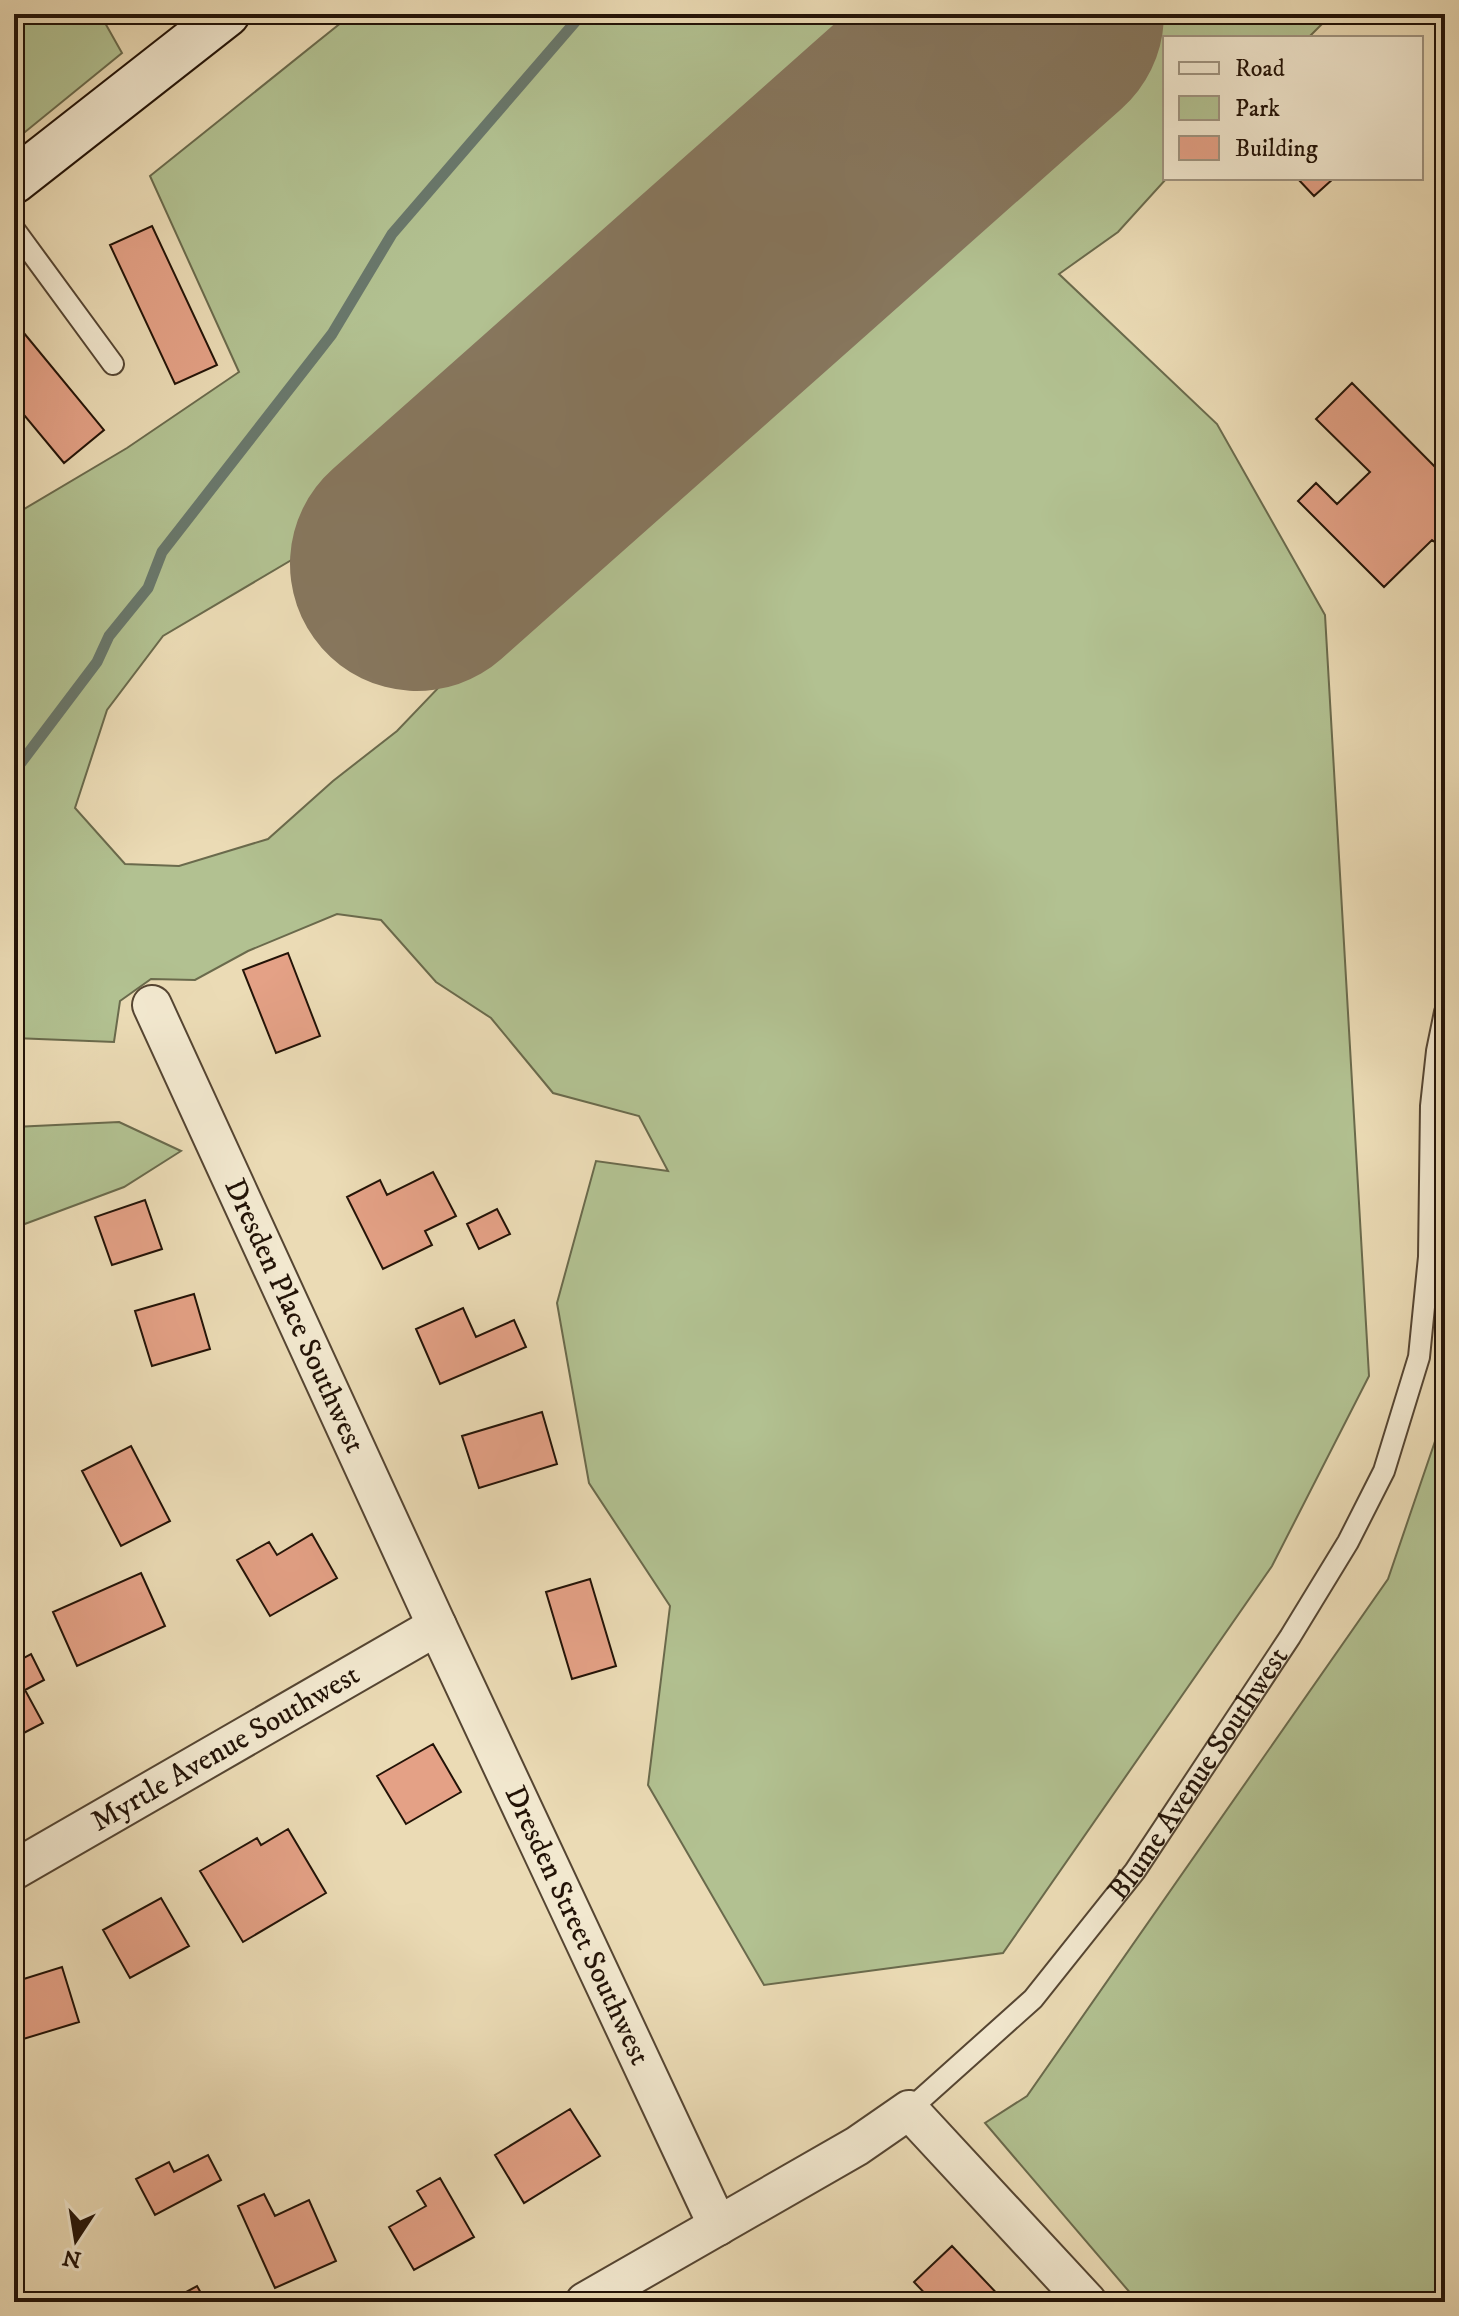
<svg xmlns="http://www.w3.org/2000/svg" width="1459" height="2316" font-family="'IM FELL DW Pica',serif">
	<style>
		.green { fill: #b2c191; stroke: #6a6a4c; stroke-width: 2 }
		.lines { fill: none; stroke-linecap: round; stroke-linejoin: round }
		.stream { stroke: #69786c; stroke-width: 11 }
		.runway { stroke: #87775e; stroke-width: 254 }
		.building { fill: #e4a186; stroke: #231307; stroke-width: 2 }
		.lane-casing { stroke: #554532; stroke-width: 24 }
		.street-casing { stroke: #554532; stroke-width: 42 }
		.secondary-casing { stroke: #231307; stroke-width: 48 }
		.lane { stroke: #f2e8cf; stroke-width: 20 }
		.street { stroke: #f2e8cf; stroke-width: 38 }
		.secondary { stroke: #f2e8cf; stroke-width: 44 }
		.labels { text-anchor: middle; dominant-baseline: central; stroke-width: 8; stroke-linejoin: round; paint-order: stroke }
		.street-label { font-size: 30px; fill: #231307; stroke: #f2e8cf }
	</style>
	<rect width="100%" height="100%" fill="#ebdbb5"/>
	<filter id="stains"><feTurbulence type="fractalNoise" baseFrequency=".0025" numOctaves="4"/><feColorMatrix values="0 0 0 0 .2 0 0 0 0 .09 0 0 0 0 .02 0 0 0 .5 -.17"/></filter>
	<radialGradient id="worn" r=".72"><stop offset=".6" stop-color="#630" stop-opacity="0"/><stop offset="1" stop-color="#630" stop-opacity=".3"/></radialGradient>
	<!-- green -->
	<path class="green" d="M14 14H100L122 53 14 141Z
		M352 14H916L494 389 401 491 344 529 163 636 107 710 75 808 125 864 179 866 268 839 333 781 397 731 443 683 484 614 551 550 1171 14H1332L1308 38H1165V178H1167L1118 232 1059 274 1217 424 1325 615 1369 1376 1272 1566 1003 1953 764 1985 648 1785 670 1606 589 1483 557 1303 596 1161 668 1171 639 1116 553 1093 491 1018 436 982 381 920 337 914 248 951 195 980 151 979 120 1001 114 1042 14 1038V515L127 448 239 372 150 176Z
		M119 1122 181 1151 124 1187 14 1228V1127Z
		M1445 1412V2302H1138L985 2123 1027 2096 1388 1579Z"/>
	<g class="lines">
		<!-- stream -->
		<path class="stream" d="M14 772 97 662 109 636 148 588 162 552 332 334 392 234 582 14"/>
		<!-- runway -->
		<path class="runway" d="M417 564 1037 14"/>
	</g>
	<!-- building -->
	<path class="building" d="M1297 178H1334L1314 196Z
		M152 226 217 365 175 384 110 245Z
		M14 321 104 430 64 463 14 403Z
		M1352 383 1445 477V550L1432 540 1384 587 1298 501 1316 483 1337 504 1370 472 1316 419Z
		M288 953 320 1036 276 1053 243 970Z
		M433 1172 456 1216 425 1231 432 1245 383 1269 347 1197 380 1180 387 1195Z
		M145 1200 162 1249 112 1265 95 1217Z
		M497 1209 510 1234 479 1249 467 1224Z
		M194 1294 210 1349 152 1366 135 1311Z
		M463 1308 476 1337 514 1320 526 1347 440 1384 416 1329Z
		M542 1412 557 1464 479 1488 462 1436Z
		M131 1446 170 1521 121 1546 82 1471Z
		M312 1534 337 1578 270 1616 237 1560 269 1542 277 1555Z
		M141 1573 165 1626 77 1666 53 1612Z
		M590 1579 616 1666 572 1679 546 1592Z
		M31 1654 44 1680 25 1690 43 1723 14 1738V1663Z
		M433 1744 461 1792 406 1824 377 1776Z
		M288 1829 326 1893 243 1942 200 1871 257 1838 261 1845Z
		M161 1898 189 1946 130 1978 103 1930Z
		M62 1967 79 2022 20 2040 14 2022V1982Z
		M570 2109 600 2156 524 2203 495 2155Z
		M208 2155 221 2180 155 2215 136 2179 169 2162 174 2172Z
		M440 2178 474 2237 414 2270 389 2227 426 2206 417 2191Z
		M264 2194 275 2216 309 2200 336 2261 275 2288 238 2206Z
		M952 2246 1005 2302H933L914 2282Z
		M197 2286 206 2302H168Z"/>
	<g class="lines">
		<defs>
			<g id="lane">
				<path d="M14 229 113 364"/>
				<path id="s1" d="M909 2110 1033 1999 1135 1871 1290 1637 1348 1542 1384 1471 1419 1357 1429 1257 1431 1106 1437 1051 1445 1012"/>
			</g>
			<g id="street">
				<path id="s2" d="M152 1005 437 1626 718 2226"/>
				<path id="s3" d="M14 1870 437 1626"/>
				<path d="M585 2302 857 2146 909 2110 1087 2302"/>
			</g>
			<path id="secondary" d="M14 181 227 14"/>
		</defs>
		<!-- lane casing -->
		<use href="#lane" class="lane-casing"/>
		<!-- street casing -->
		<use href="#street" class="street-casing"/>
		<!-- secondary casing -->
		<use href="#secondary" class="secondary-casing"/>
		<!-- lane -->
		<use href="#lane" class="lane"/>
		<!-- street -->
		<use href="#street" class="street"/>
		<!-- secondary -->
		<use href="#secondary" class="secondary"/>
	</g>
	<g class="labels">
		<!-- street labels -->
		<g class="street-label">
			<text stroke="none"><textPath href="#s2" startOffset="342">Dresden Place Southwest</textPath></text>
			<text stroke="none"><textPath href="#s3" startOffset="244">Myrtle Avenue Southwest</textPath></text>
			<text stroke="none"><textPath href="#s1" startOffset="446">Blume Avenue Southwest</textPath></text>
			<text stroke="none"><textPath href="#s2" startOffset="1014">Dresden Street Southwest</textPath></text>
		</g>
	</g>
	<!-- margin -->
	<rect width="1459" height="2316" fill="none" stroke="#ebdbb5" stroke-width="48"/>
	<rect x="16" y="16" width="1427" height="2284" fill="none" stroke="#231307" stroke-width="4"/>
	<rect x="24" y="24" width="1411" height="2268" fill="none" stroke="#231307" stroke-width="2"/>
	<!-- legend -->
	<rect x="1163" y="36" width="260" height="144" fill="#f2e8cf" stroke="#9f937f" stroke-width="2"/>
	<rect x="1179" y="62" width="40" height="12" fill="#f2e8cf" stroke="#9f937f" stroke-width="2"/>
	<text x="1235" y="76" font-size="24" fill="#231307">Road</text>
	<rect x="1179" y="96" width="40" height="24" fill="#b2c191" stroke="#9f937f" stroke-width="2"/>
	<text x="1235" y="116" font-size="24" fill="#231307">Park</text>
	<rect x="1179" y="136" width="40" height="24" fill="#e4a186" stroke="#9f937f" stroke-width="2"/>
	<text x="1235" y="156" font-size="24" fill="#231307">Building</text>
	<!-- north arrow -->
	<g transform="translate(76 2240) rotate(192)" stroke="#f2e8cf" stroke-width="6" paint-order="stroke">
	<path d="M0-6L14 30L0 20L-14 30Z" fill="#231307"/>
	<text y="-12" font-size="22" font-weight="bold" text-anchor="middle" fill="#231307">N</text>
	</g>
	<rect width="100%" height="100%" filter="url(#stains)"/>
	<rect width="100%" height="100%" fill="url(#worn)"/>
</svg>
